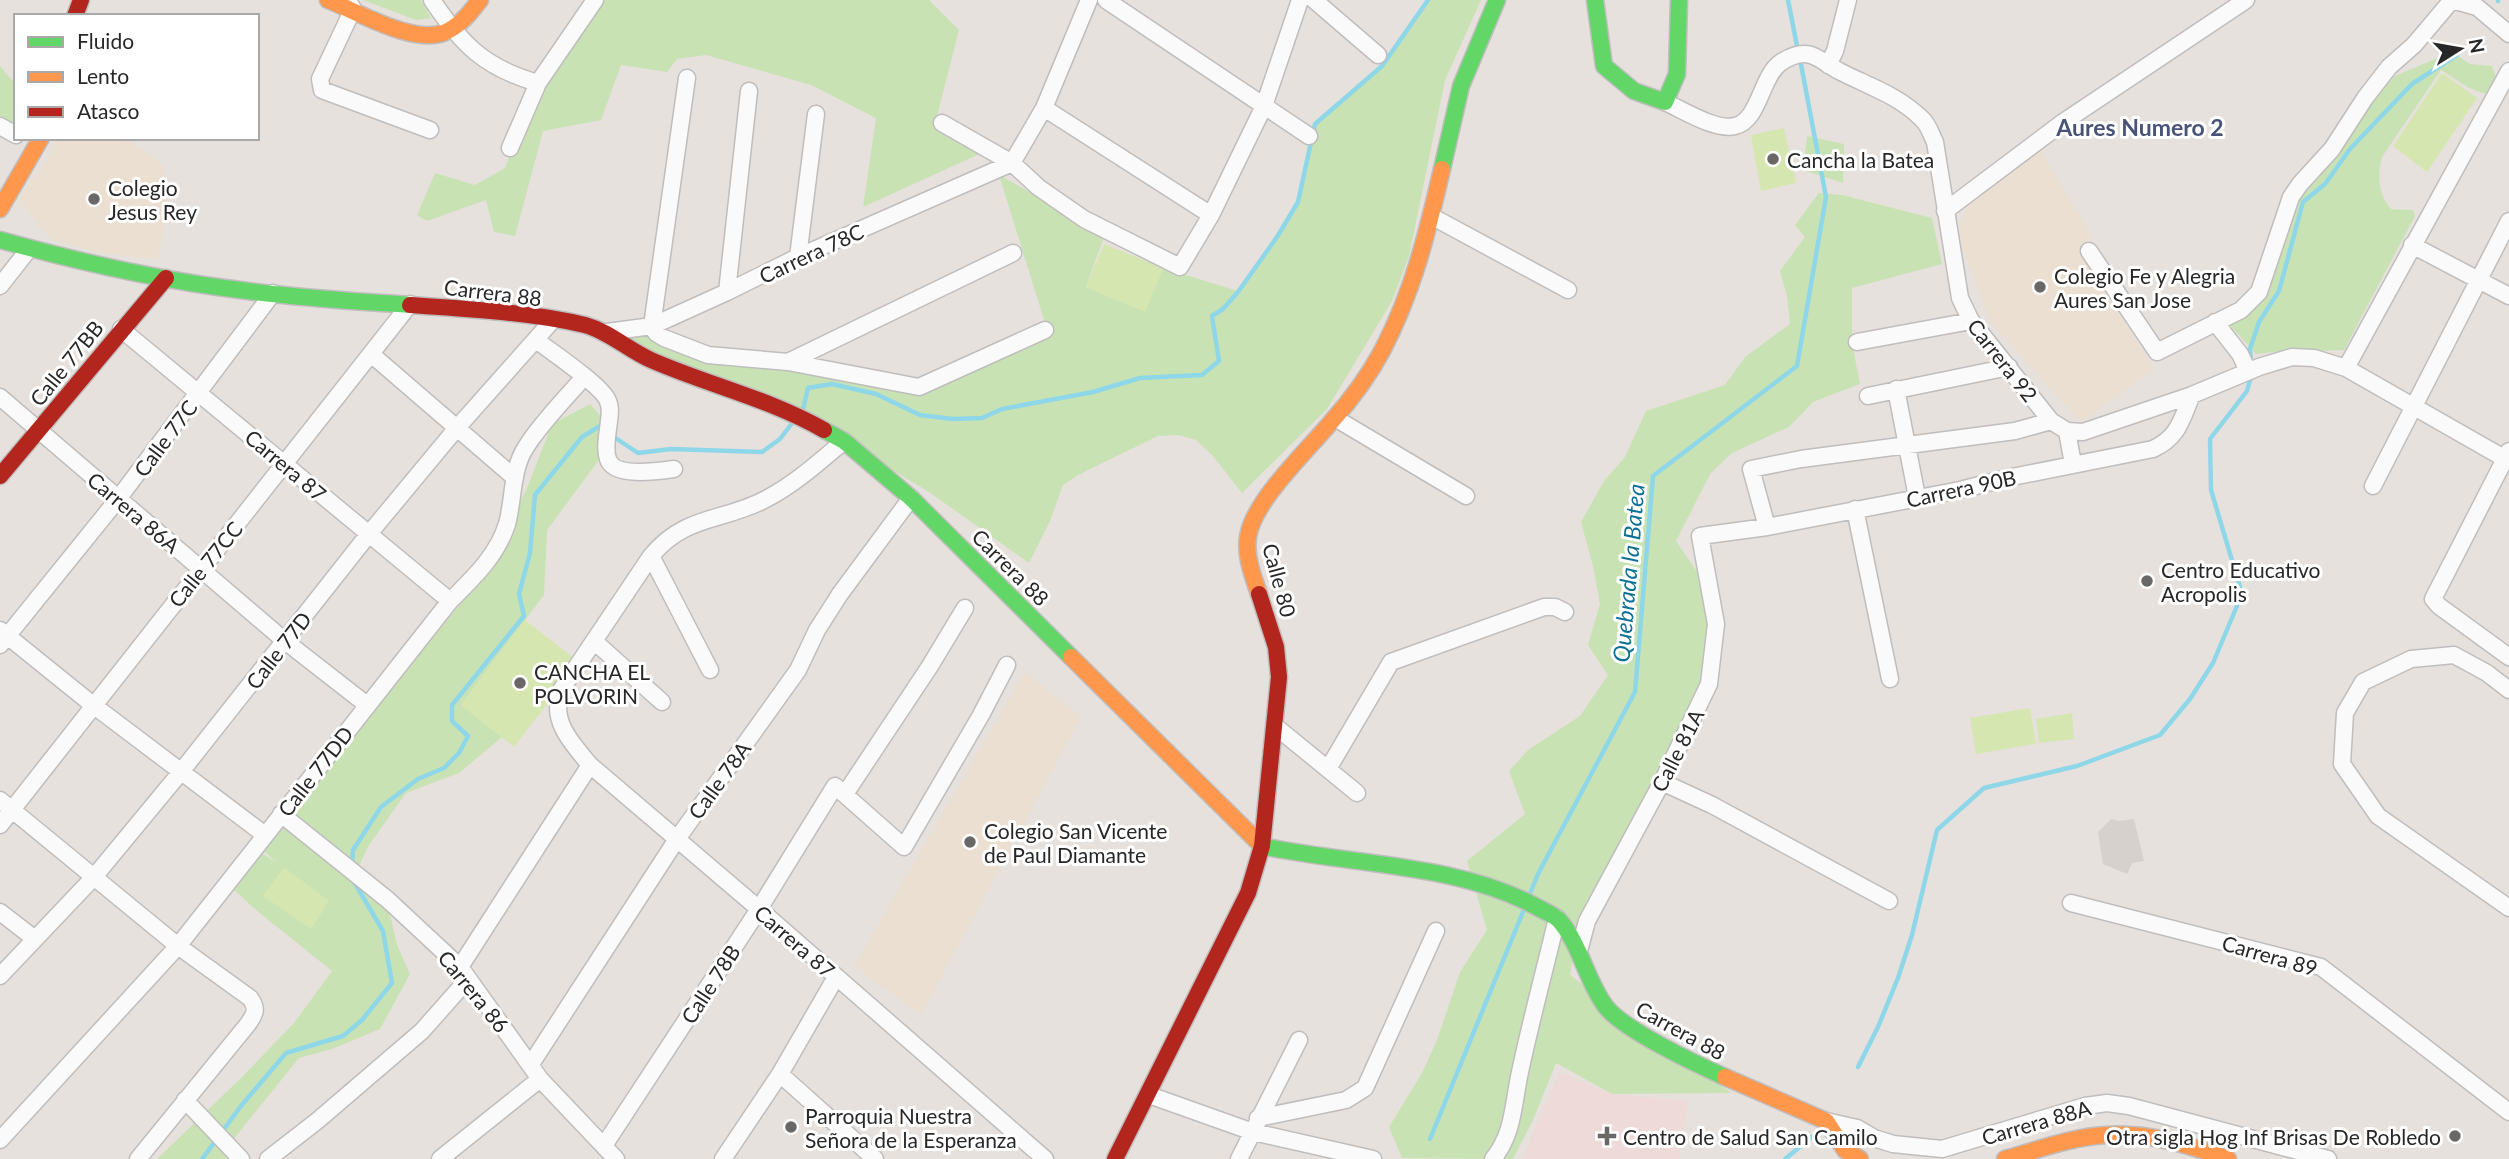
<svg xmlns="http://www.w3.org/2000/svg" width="2509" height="1159" font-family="Lato,sans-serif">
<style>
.education{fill:#eadfd0}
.medical{fill:#eddad9}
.green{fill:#c9e2b4}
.pitch{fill:#d6e6b1}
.plaza{fill:#d6d1cc}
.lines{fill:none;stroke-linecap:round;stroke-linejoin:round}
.stream{stroke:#8ed7e9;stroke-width:4.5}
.street-casing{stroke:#bfbdbe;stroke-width:19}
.fast-casing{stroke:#bfbdbe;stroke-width:19}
.slow-casing{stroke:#bfbdbe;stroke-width:19}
.jam-casing{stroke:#bfbdbe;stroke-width:19}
.street{stroke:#fbfafa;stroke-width:16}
.fast{stroke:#63d668;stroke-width:16}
.slow{stroke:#ff974d;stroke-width:16}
.jam{stroke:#b3261e;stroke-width:16}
.poi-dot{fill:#6a6866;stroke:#fff;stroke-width:2.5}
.labels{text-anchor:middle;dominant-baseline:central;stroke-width:6;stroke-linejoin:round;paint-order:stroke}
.poi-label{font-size:21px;fill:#272727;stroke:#fff;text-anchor:start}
.street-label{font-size:21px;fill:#272727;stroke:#fff}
.neighbourhood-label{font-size:23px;font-weight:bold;fill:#485377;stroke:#fff}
.water-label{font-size:23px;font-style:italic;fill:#0c6f96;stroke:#fff}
</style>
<rect width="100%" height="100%" fill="#e6e1dc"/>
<path class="education" d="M57,138H125L162,164L169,198L158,259L105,254L52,240L18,199L50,156Z
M2040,150L2091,235L2080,251L2154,369L2081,422L1991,323L1957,234L1972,190L2011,164Z
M1025,672L1081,717L921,1015L854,966Z"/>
<path class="medical" d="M1559,1072L1612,1094L1688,1101L1679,1159H1522Z"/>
<path class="green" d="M363,0H421L431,18L416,20Z
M602,0H929L959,30L935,124L986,151L863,207L876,118L811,85L706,55L677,59L667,72L621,65L601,120L543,131L515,236L494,232L486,200L427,221L417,215L435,173L475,185L505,168L525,117Z
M1427,0H1481L1445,80L1409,256L1392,301L1327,409L1242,493L1212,455L1196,440L1178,435L1158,436L1078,475L1063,485L1050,521L1029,563L929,492L844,441L619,339L652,326L679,345L920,386L1045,323L999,175L1105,234L1086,287L1145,311L1163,268L1238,291L1277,237L1298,202L1315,124L1382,66Z
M2452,52L2470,64L2492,66L2496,78L2485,94L2469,88L2441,70L2382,157C2377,176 2378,193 2391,209L2413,210L2415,216L2344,350L2273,352L2256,354L2229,324L2248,314L2296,198L2369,102L2395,76Z
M0,66L16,85V118L9,128L0,122Z
M1807,136L1844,144L1843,183L1803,170Z
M1819,193L1842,195L1932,218L1942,264L1852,288V343L1860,384L1813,402L1789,427L1732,453L1710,474L1676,541L1704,582L1708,617L1700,683L1654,781L1580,918L1570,975L1731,1093L1612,1094L1556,1063L1533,1120L1513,1159L1402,1158L1389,1127L1422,1073L1437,1040L1460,972L1487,930L1467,861L1525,814L1509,771L1528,750L1580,716L1608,675L1588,645L1600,604L1593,566L1581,522L1604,481L1625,457L1646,411L1725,385L1745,357L1790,324L1787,296L1780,271L1805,237L1795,225Z
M590,404L605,421L604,453L547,530L544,595L461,705L502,737L459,773L406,793L369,845L354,876L387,901L397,945L410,974L380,1029L332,1049L299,1058L232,1141L247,1159H157L243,1076L294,1023L332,971L256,910L233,889L260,852L277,863L264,851L377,705L484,576L527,488L552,424Z"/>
<path class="pitch" d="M2442,73L2477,98L2427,172L2393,146Z
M1784,128L1796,183L1761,191L1751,135Z
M1104,244L1163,268L1145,312L1086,287Z
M525,620L579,662L514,747L461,705Z
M2030,708L2036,744L1976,754L1970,718Z
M2072,713L2074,739L2039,743L2036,719Z
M284,867L329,901L311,929L263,896Z"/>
<path class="plaza" d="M2111,819L2119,821L2134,819L2144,861L2132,863L2127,874L2103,864L2098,832Z"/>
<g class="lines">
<path class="stream" d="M1788,0L1798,51
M2498,1V0
M2251,364L2250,349L2259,322L2279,291L2303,202L2325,184L2350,149L2412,84L2457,55
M803,409L808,388L832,384L876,394L920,415L953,419L982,418L1002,409L1093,392L1140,378L1202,375L1219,361L1212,316L1223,309L1238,292L1277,237L1298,202L1315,124L1382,66L1428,0
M611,435L638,453L671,449L762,452L780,439L793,422
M352,864L353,850L381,807L418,779L444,768L459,753L468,736L452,721V705L524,616L519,594L530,553L535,495L582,437L600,426L604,429
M1529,896L1538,874L1635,692L1653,476L1797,366L1826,197L1800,59
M1858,1067L1878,1027L1898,978L1912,935L1937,830L1984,788L2077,766L2160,735L2190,699L2213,663L2242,594L2211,490L2210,439L2247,391L2252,373
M1430,1139L1525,907
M202,1159L241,1106L286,1053L343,1036L362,1020L392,983L383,931L353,880
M1785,1159L1817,1133"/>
<defs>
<path id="street" d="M432,0C462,45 485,68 538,83
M1106,0L1309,136
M1314,0L1378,55
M2452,0L2477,7L2509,34
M349,2L353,9L320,79L322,90L430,130
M1828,65L1835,51L1848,0
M687,78L652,326L656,333L664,338L708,355L788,362L919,387L1045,330
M1665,102C1683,110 1716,131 1735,126C1759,121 1761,77 1780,63C1789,57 1800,52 1811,55C1820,58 1830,66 1839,71C1868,86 1898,95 1922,119C1928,124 1931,134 1935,142L1960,298L1971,321L2051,421L2067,431L2083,432L2192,395L2259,367L2292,357L2314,358L2346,368L2509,461
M1044,108L1211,215
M942,123L1012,163L1038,187L1084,219L1180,267L1211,215L1264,106L1300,0
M0,126L16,135
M510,148L538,83L595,0
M1945,211L2062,123L2246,0
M1431,216L1568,290
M2412,245L2509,296
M2089,251L2157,352L2241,310L2259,292L2291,197L2300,184L2332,149L2365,98L2389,67L2414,45L2452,0
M798,257L816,114
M0,286L29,249
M727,292L749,91
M2215,322L2240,354L2248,371
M121,329L450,601
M607,332L652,326L727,292L798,257L1012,163L1044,108L1089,0
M536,340C553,353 598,383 607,399C611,406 610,414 609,421C608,432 604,448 608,459C614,478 659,471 674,469
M1857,342L1971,321
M371,354L515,478
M788,362L1013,253
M2346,368L2509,71
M1896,389L1917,497
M1868,396L2009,367
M0,397L285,641L367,705
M1335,418L1466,496
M2067,431L2073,464
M844,441C819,462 795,484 766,499C723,522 686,514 651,556L561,690C550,721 571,742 590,765L759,909L1045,1159
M2509,451L2433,599L2439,606L2509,657
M2373,486L2509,221
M1855,509L1890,679
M1767,527L1751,469L1801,459L2015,431L2051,421
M651,556L710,670
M0,630L93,705L265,835
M594,641L662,702
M0,645L118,499L273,293
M2509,690L2487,673L2454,655L2411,659L2363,682L2345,713L2342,764L2378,816L2509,908
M1275,726L1357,793
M1328,769L1391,662L1544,607H1555L1565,612
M1662,782L1712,805L1889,901
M845,794L930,666L965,608
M0,800L178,946L250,998C258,1009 255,1014 248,1024L138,1159
M281,814L388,900L460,967L540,1079L616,1159
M0,825L410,304
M2071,903L2321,967L2509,1112
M0,912L35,939
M1579,951L1587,921L1662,782L1709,684L1716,624L1700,536L1767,527L1960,490L2007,478L2153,449C2179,437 2181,420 2192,395
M460,967L590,765
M0,976L94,877L180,773L368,535L456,429L552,321
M531,1064L677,839L798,670L817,630L840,594L911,498
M780,1074L875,1159
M1149,1095L1253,1132L1373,1159
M185,1100L241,1159
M1258,1118L1346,1100L1365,1088L1436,931
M1826,1121L1857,1128L1874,1138L1893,1144L1942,1149L2085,1106L2107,1103L2129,1106L2328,1159
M0,1140L178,946L450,601C473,578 497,556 507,524C514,499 511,470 526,447C541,423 565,399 584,377
M605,1144L759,909L835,786L904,847L981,715L1007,665
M268,1159L317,1121L422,1031L468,979
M440,1159L540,1079
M723,1159L780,1074L836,977
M1239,1159L1299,1040
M1493,1159C1514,1133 1513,1104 1520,1072C1531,1020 1545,969 1557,918"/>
<path id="fast" d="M1595,0L1604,66L1634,91L1665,102L1677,74L1679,0
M1442,169L1461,86L1497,0
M0,240C79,262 158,280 240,290C296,298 353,301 410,305
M824,430L844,441L911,498L1071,657
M1262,846C1350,865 1454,863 1535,906C1542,910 1552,914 1558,919C1581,944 1586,981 1606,1007C1624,1030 1696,1064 1725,1077"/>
<path id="slow" d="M328,0C358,12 412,44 443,33C459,27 470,13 480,0
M0,209L41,138
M1259,594C1253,576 1245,557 1248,537C1253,501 1308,450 1332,421C1350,401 1369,375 1382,351C1413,292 1427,234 1442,169
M1071,657L1262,846
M1725,1077L1826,1121L1845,1150L1860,1159
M2005,1159C2038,1150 2071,1137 2106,1135C2148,1132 2189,1145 2228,1159"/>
<path id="jam" d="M75,16L81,0
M410,305C464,309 532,312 585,325C610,332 628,350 651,360C708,385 770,399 824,430
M0,476L166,278
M1115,1159L1248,893L1262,846L1279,677L1276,647L1259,594"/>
</defs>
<use href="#street" class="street-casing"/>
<use href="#fast" class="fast-casing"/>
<use href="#slow" class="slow-casing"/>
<use href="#jam" class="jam-casing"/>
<use href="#street" class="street"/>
<use href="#fast" class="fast"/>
<use href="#slow" class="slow"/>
<use href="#jam" class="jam"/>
</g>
<g class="poi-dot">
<circle cx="1773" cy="159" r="7"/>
<circle cx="94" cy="199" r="7"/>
<circle cx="2040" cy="287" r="7"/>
<circle cx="2147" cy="581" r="7"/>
<circle cx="520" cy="683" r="7"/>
<circle cx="970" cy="842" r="7"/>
<circle cx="791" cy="1127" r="7"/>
<path d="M1603.5 1125.5h7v7h7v7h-7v7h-7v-7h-7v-7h7z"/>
<circle cx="2455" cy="1136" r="7"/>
</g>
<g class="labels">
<g class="poi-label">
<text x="1787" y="159">Cancha la Batea</text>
<text x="108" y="187">Colegio<tspan x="108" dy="24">Jesus Rey</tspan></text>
<text x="2054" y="275">Colegio Fe y Alegria<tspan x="2054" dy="24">Aures San Jose</tspan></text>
<text x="2161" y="569">Centro Educativo<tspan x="2161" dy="24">Acropolis</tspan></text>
<text x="534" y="671">CANCHA EL<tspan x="534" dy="24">POLVORIN</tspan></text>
<text x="984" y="830">Colegio San Vicente<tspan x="984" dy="24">de Paul Diamante</tspan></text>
<text x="805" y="1115">Parroquia Nuestra<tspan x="805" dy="24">Señora de la Esperanza</tspan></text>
<text x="1623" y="1136">Centro de Salud San Camilo</text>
<text x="2441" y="1136" text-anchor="end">Otra sigla Hog Inf Brisas De Robledo</text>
</g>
<g class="street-label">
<text transform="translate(811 253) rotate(-25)">Carrera 78C</text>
<text transform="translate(493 292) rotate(7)">Carrera 88</text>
<text transform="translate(2003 360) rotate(52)">Carrera 92</text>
<text transform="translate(66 363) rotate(-51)">Calle 77BB</text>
<text transform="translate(165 438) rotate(-53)">Calle 77C</text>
<text transform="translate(286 465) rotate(40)">Carrera 87</text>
<text transform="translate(1961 488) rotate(-12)">Carrera 90B</text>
<text transform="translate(134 512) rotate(40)">Carrera 86A</text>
<text transform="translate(205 564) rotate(-51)">Calle 77CC</text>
<text transform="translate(1011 567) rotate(45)">Carrera 88</text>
<text transform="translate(1280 580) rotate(75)">Calle 80</text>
<text transform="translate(278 650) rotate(-52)">Calle 77D</text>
<text transform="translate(1677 750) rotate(-63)">Calle 81A</text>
<text transform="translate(315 771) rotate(-52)">Calle 77DD</text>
<text transform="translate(719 780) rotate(-54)">Calle 78A</text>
<text transform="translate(795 941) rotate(41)">Carrera 87</text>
<text transform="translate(2270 955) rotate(16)">Carrera 89</text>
<text transform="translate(710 984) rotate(-57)">Calle 78B</text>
<text transform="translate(474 991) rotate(51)">Carrera 86</text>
<text transform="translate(1681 1030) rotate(29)">Carrera 88</text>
<text transform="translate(2036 1122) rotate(-16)">Carrera 88A</text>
</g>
<g class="neighbourhood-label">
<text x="2140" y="127">Aures Numero 2</text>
</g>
<g class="water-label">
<text transform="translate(1628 573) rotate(-85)">Quebrada la Batea</text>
</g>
</g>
<rect x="14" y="14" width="245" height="126" fill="#ffffff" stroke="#a9a9a9" stroke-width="2"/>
<rect x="28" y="37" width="35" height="10" fill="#63d668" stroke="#a9a9a9" stroke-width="2"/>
<text x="77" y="49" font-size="21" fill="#272727">Fluido</text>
<rect x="28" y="72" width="35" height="10" fill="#ff974d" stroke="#a9a9a9" stroke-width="2"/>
<text x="77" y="84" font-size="21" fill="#272727">Lento</text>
<rect x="28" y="107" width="35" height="10" fill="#b3261e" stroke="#a9a9a9" stroke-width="2"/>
<text x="77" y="119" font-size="21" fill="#272727">Atasco</text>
<g transform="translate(2460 49) rotate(79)" stroke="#ffffff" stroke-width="5" paint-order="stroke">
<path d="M0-5L12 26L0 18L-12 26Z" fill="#272727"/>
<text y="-10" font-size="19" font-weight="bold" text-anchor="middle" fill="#272727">N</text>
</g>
</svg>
